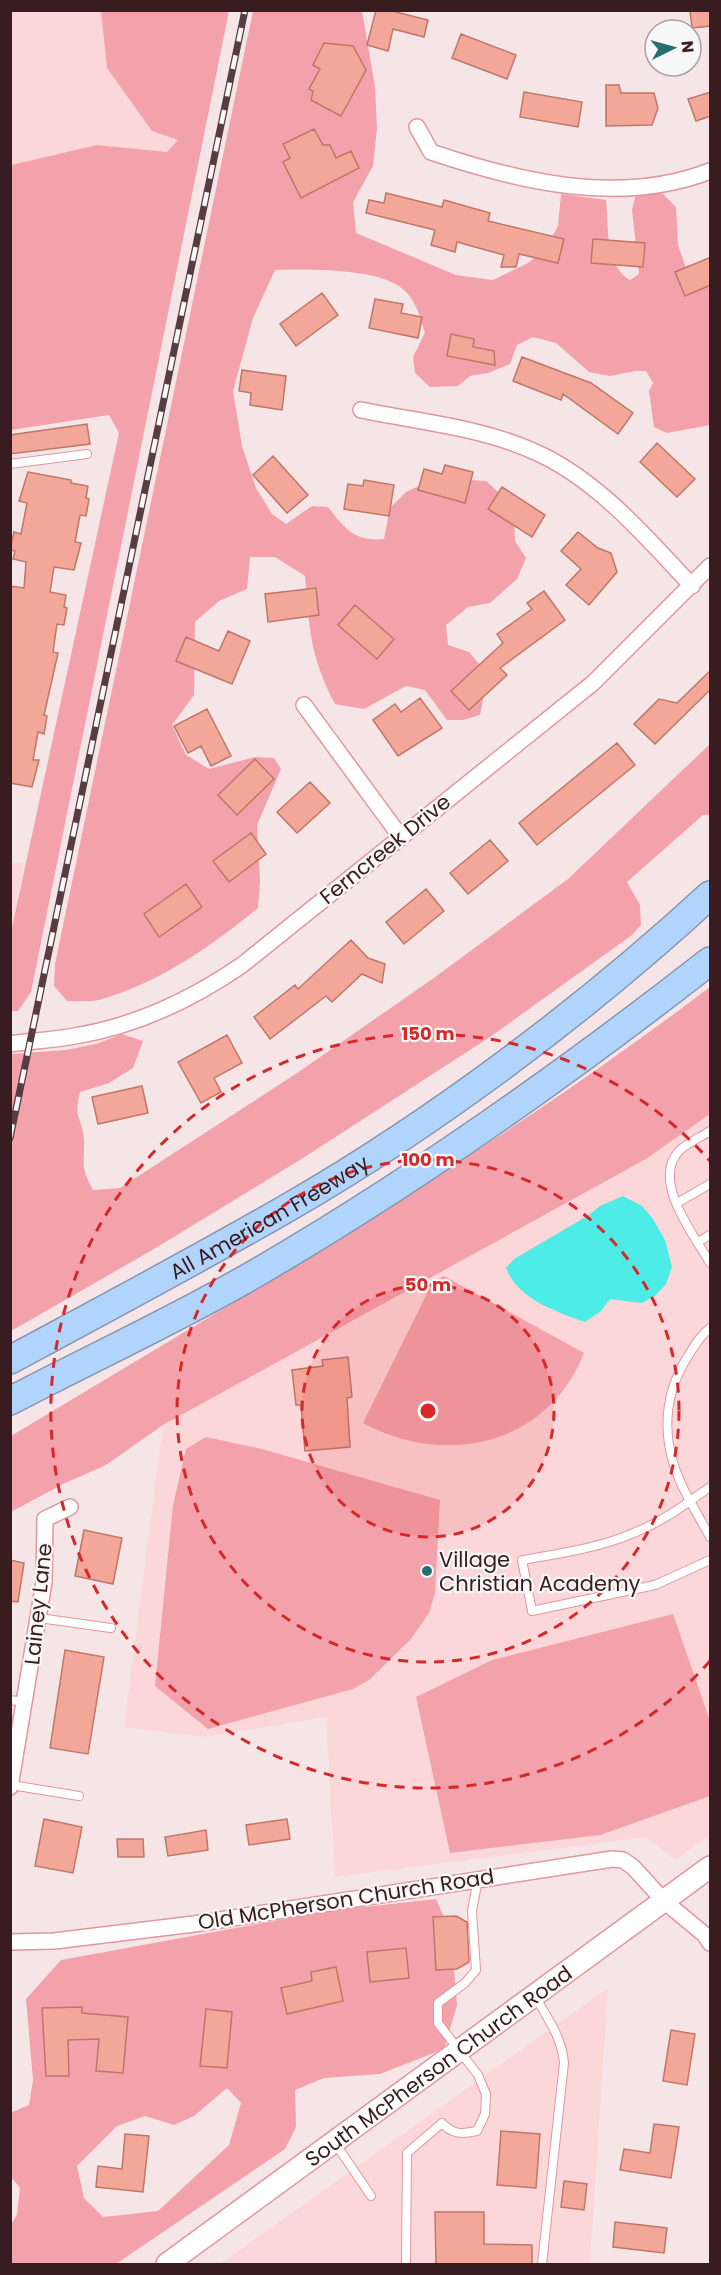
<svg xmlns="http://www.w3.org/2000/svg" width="721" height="2275" font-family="Poppins,sans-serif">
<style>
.built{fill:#fcd7da}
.green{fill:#f3a2ab;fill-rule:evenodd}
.water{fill:#4dece7}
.building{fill:#f3a798;stroke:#be7769;stroke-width:1.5}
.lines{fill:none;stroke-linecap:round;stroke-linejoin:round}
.lane-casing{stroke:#e2969f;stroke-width:10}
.street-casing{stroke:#e2969f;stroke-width:18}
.secondary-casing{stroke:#e2969f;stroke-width:24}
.highway-casing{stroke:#8794af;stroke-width:30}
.lane{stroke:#fff;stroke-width:8}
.street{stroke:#fff;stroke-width:15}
.secondary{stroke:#fff;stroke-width:21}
.highway{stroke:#b1d4fc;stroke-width:27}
.rail-casing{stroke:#573c40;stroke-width:7}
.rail{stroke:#f7f7f7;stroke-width:4.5;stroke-dasharray:14;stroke-linecap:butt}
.ring{fill:none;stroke:#d62828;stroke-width:3;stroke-dasharray:10 8}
.poi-dot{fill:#25706d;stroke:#f7f7f7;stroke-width:2}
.labels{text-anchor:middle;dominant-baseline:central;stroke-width:4.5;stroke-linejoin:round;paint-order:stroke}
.street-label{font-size:21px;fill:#391c20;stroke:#f7f7f7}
.poi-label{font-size:21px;fill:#391c20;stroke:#f7f7f7;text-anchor:start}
.centre{fill:#d62828;stroke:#f7f7f7;stroke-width:3}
.ring-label{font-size:18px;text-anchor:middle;font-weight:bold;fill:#d62828;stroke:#f7f7f7;stroke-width:4.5;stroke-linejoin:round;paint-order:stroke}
</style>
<rect width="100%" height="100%" fill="#f6e5e6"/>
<path class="built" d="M10,11H101L107,68L178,140L167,152L97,145L11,165Z
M24,862L11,932V864Z
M710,1114V1835L675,1860L646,1837L335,1877L326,1717L205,1737L124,1727L163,1425L646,1159Z
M608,1988L590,2264H220Z"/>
<path class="green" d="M101,11H229L31,992L18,1011H11V932L119,433L109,415L11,430V165L97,145L167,152L178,140L152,131L107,68Z
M253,11H362L375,87L377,128L373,166L353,202L356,233L456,275L493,280L528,263L546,248L558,226L561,194L606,200C609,227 604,265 630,280L639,274L632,210L636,194L662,193L676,207L678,245L687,271L710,265V425L667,433L654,427L649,391L653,383L646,371H635L610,376L589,372L556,343L533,337L517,345L510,364L488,373L470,376L458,386L430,387L415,373L413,357L425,333C420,317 417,303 405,291C383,268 306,269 275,270L253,318L233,391L242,446L256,488L272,514L286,524L312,506L328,507C345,529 355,542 384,539L390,508L406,492L429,481L451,479L486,481L505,498L514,514L515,541L526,558L517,579L490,603L468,607L446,625L448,645L469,652L488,674L480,715L463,720H447L425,690L406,686L364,709L335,704C310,657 309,627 305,576L275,557H250L247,589L219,601L195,622L194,695L172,725L186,755L209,769L255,757L274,758L281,769L257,825L260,882L258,908C210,947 160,983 99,1000C89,1002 77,1001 67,1001L54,986L55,964Z
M710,744V815H703L627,882L640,905L641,925L632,935L490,1037L300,1160L154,1249L11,1331V1054L66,1050L96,1044L122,1034L143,1041L133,1068L109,1083L80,1092C73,1120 82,1116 84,1139C85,1165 79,1164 93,1190L120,1188L297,1073L431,980L568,879Z
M710,987V1114L646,1159L163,1425L106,1465L63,1484L11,1512V1436C249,1293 489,1155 710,987Z
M444,1276L584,1353C548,1445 446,1468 363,1423L433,1281Z
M206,1437L262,1449L440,1500L435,1593L429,1613L411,1639L369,1680L353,1689L208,1729L155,1686L173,1505L186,1449Z
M673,1614L710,1721V1796L600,1835L450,1853L416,1697L492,1660Z
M436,1899L451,1933L457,2005L444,2049L380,2074L324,2078L295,2090L296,2127L285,2149L116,2264H11V2225L17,2214L20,2188L11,2177L10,2113L29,2105L33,2080L26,1999L61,1960L329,1911ZM227,2088L241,2103L229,2145L158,2211L103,2217L84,2198L77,2166L117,2126L145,2116L174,2125L194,2116Z"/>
<path class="water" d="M623,1196L642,1206L653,1219L665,1240L672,1267L666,1284L655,1296L642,1303L610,1299L601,1311L585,1322C556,1312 517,1298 506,1268L514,1259L589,1215L600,1206Z"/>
<path class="building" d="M376,10H388L428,20L424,37L393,29L388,51L367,45Z
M690,10H711V26L692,28Z
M461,34L516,55L507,79L452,58Z
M324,43L353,46L366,70L341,116L311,100L313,91L309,89L320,69L313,65Z
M606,85H619L621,93H654L658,108L652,125L606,126Z
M524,92L582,102L578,127L520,117Z
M711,92V116L696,121L688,99Z
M314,129L323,145H330L336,158L351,151L359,168L301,198L283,162L290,158L283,144Z
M386,193L442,207L444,200L490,213L488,221L564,239L558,263L519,254L516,267H501L504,255L457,242L455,252L431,245L435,230L366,213L369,200L384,203Z
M593,239L645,243L643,267L591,263Z
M711,257V285L685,296L675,272Z
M322,293L338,315L296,346L280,324Z
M375,299L403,304L401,313L422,317L418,338L369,328Z
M451,334L474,339L473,347L494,351L495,365L447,356Z
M522,357L591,383L633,413L618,434L563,394L561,400L513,381Z
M242,370L286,376L282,410L250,405L251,393L239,391Z
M87,424L90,444L10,454V435Z
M657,443L695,479L677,497L640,462Z
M273,456L308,495L287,513L253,475Z
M445,465L473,472L465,503L418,490L424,469L442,474Z
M28,472L71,480V483L88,486L86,498L89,499L86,516L80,515L75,542L81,543L74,570L54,567L50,592L66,595L64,607L67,608L64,625L57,624L53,652L58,653L44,715L47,716L44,734L38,732L33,760H39L32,787L10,783V586L24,588L26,562L13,559L15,551L10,550L14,532L21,534L27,503L19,501Z
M364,480L394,485L389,516L344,509L348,484L363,486Z
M502,487L545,515L532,537L488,509Z
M578,532L598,548L611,553L617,572L589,605L566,585L581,569L561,551Z
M316,588L319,615L268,622L265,594Z
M544,591L565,620L500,668L507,675L469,710L451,691L503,643L497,634L532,609L527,603Z
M355,605L394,639L377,659L338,625Z
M228,631L250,641L232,684L176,661L186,637L219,651Z
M711,670V689L655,744L634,724L659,699L677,703Z
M420,698L442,728L398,756L373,720L395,704L401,712Z
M207,709L231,756L211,766L201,746L188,753L174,726Z
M617,743L635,765L537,845L519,823Z
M255,759L274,779L237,815L218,795Z
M310,782L330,803L297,833L277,812Z
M251,833L266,854L229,882L213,861Z
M490,840L508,861L468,894L450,873Z
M186,884L202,907L159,937L144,914Z
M426,889L444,911L404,944L386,922Z
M351,940L368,958L385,964L382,983L362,974L332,1002L326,996L270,1039L254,1017L295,985L298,989Z
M227,1035L242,1063L214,1078L221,1092L201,1103L178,1062Z
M142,1086L148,1113L98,1124L92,1097Z
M348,1357L352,1397L347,1398L350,1447L305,1451L301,1405H296L292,1370L323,1366L322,1360Z
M84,1530L122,1538L113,1584L75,1576Z
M10,1560L24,1563L18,1602L10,1601Z
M65,1650L104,1657L88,1754L50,1748Z
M44,1819L82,1827L73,1873L35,1866Z
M287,1819L290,1839L249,1845L246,1825Z
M206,1830L208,1850L168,1856L165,1837Z
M117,1839H143L144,1857H118Z
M456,1916L467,1922L469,1962L457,1969L436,1970L433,1917Z
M406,1948L409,1978L370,1982L367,1952Z
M336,1967L343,2001L287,2014L281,1988L312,1981L311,1972Z
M82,2007V2013L128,2017L123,2073L96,2071L99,2039L68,2040L69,2076H46L42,2008Z
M206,2009L232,2012L227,2068L200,2066Z
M671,2030L695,2034L687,2085L663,2081Z
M654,2124L679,2127L671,2178L620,2170L624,2149L650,2153Z
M501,2131L540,2134L536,2188L497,2185Z
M125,2134L149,2136L143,2192L96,2187L98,2166L122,2169Z
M564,2181L587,2184L584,2210L561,2207Z
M435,2212H484V2244L532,2245V2265H436Z
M615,2222L667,2228L664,2253L613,2247Z"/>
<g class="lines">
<defs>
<path id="lane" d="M10,464L87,454
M710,1131C701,1137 687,1143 679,1151C651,1181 694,1235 710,1263
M677,1203L710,1184
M698,1242L710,1235
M710,1328C701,1335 696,1343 690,1353C658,1401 662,1452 690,1501C634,1542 588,1549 522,1560L532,1611L655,1585L710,1560
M710,1487L690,1501L710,1537
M39,1618L111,1628
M10,1700L26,1702
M11,1785L79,1796
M536,1998C548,2019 562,2038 564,2063L542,2264
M335,2143L371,2196
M406,2264L407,2153L442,2123C453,2135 462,2134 477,2131L485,2114L486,2094L478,2075L438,2023V2003L465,1983L476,1970L472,1911L478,1879"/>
<path id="street" d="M417,127L431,152C520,182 620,206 710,171
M361,410C419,422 479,427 533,451C596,478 646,537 692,586
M304,705L400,836
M10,1044C32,1041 53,1040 75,1036C137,1026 191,1000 242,965L593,683L710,566
M10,1787L44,1582L45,1519L70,1507
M10,1942L54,1941L194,1924L612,1859L623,1860L633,1867L664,1901L705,1935L710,1943"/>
<g id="secondary">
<path id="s1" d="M167,2264L710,1867"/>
</g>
<g id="highway">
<path id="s2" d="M10,1360C103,1310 197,1260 289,1207C436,1122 585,1010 710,895"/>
<path d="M10,1401C90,1359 173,1321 251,1276C412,1183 564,1075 710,961"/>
</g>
</defs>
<use href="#lane" class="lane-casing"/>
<use href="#street" class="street-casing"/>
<use href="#secondary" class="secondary-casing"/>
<use href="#highway" class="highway-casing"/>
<use href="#lane" class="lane"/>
<use href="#street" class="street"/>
<use href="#secondary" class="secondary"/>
<use href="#highway" class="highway"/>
<defs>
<path id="rail" d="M10,1138L245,10"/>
</defs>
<use href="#rail" class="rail-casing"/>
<use href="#rail" class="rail"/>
</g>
<circle cx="428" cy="1411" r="126" fill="#d62828" fill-opacity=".12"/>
<g class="ring">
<circle cx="428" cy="1411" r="126"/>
<circle cx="428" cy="1411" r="251"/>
<path d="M710 1661A377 377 0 1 1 710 1161"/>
</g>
<circle class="poi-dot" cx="427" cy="1571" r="6"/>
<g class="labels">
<g class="street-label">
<text transform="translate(385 849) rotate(-39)">Ferncreek Drive</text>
<text stroke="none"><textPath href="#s2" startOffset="296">All American Freeway</textPath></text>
<text transform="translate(38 1604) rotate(-84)">Lainey Lane</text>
<text transform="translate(346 1899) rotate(-9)">Old McPherson Church Road</text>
<text stroke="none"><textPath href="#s1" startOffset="336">South McPherson Church Road</textPath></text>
</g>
<g class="poi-label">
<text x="439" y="1559">Village<tspan x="439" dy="24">Christian Academy</tspan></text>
</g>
</g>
<circle cx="428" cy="1411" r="9" class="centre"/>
<g class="ring-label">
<text x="428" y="1040">150 m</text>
<text x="428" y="1166">100 m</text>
<text x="428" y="1291">50 m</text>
</g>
<rect width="721" height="2275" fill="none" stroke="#391c20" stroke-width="24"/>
<g transform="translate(673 48) rotate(85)"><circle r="28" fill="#f7f7f7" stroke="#ab9fa1" stroke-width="1.5"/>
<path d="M0-4.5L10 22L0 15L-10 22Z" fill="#25706d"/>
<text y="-9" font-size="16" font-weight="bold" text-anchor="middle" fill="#391c20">N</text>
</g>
</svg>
